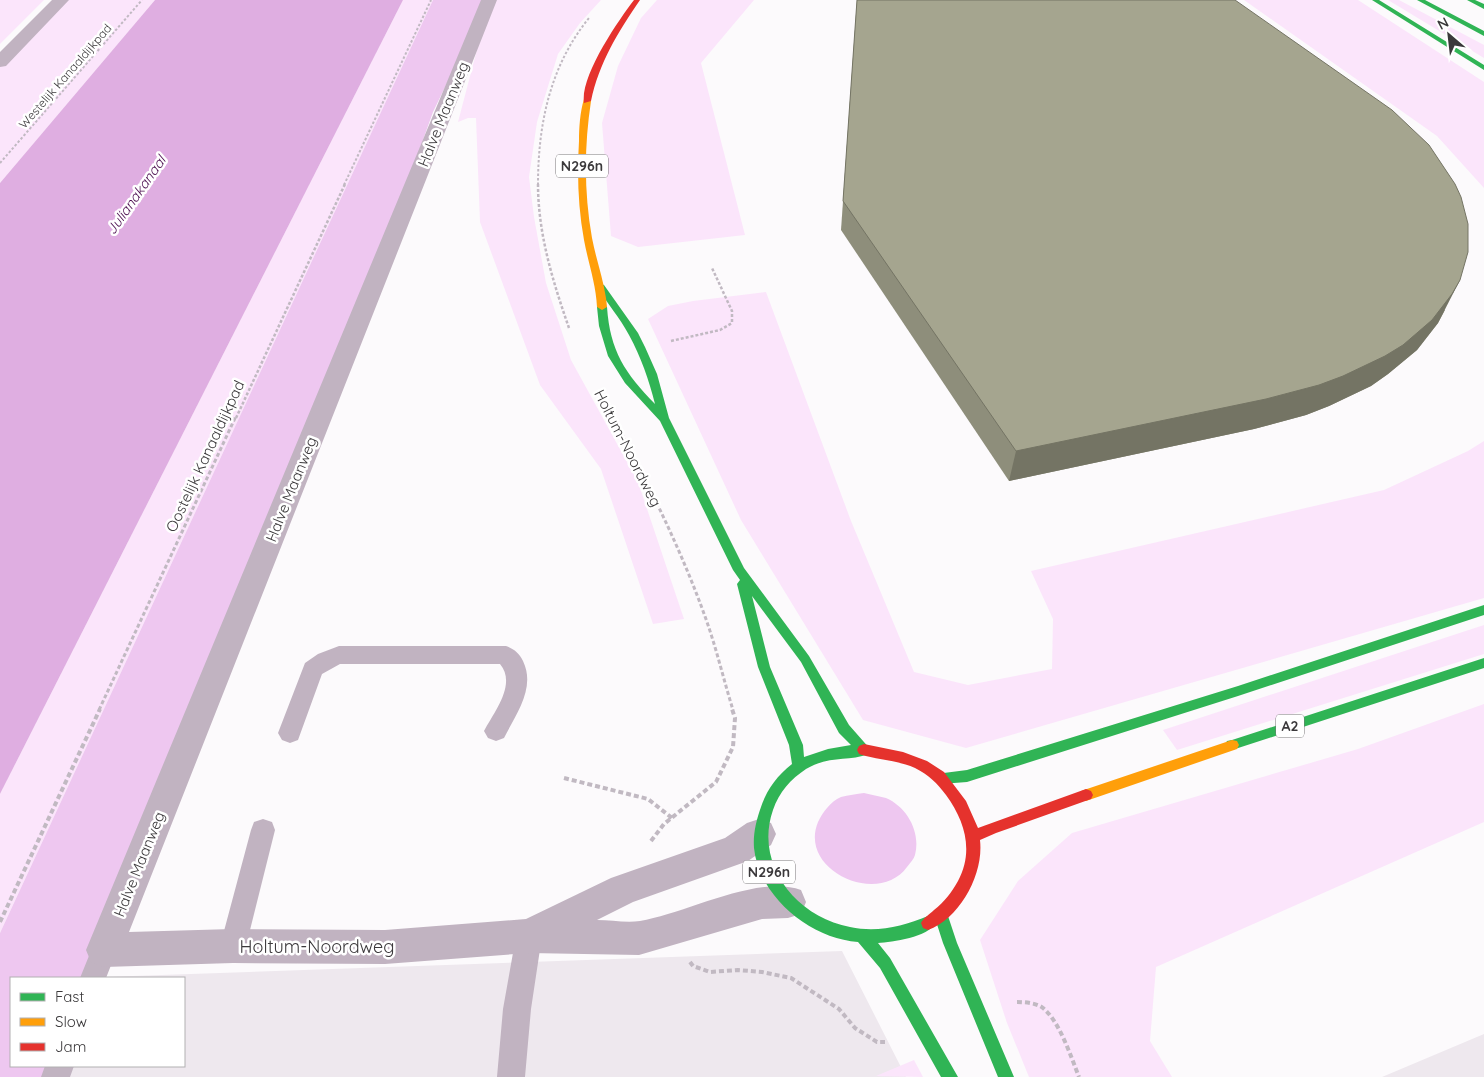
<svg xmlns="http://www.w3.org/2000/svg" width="1484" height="1077" font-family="Quicksand,sans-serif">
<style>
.built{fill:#eee8ee}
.green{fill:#fbe5fb}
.forest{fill:#eec7f0}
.water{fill:#dfaee1}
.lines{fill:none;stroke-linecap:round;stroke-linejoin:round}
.path-far3{stroke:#c1b9c2;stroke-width:2;stroke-dasharray:2.5 2;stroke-linecap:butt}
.path-far2{stroke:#c1b9c2;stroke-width:2.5;stroke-dasharray:3 2;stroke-linecap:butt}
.path-far1{stroke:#c1b9c2;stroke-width:3;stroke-dasharray:4 2.5;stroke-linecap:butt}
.path{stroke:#c1b9c2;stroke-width:4;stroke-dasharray:5 3;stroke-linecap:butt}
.lane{fill:#c1b3c1;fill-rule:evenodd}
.street{fill:#c1b3c1;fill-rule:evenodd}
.fast{fill:#30b455;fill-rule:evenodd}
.slow{fill:#ff9f0a;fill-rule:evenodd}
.jam{fill:#e5322d;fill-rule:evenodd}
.wall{fill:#8e8e7b}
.shaded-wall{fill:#747464}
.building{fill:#a5a58f;stroke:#747464}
.labels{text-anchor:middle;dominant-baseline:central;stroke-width:5;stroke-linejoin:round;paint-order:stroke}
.far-street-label{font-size:12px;fill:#3b393b;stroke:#fff}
.shield{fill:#fff;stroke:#767476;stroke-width:1}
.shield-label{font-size:14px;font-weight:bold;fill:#3b393b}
.far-water-label{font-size:14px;font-style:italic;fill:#490a4d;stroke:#fff}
.street-label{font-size:15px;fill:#3b393b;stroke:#fff}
.near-street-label{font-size:18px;fill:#3b393b;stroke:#fff}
</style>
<rect width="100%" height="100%" fill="#fcfafc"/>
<path class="built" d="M842,951L906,1077H21L26,1066H184V978H75Z
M1484,1034V1077H1382Z"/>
<path class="green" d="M0,0H44L0,44Z
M64,0H155L0,183V64Z
M403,0H433L0,933V794Z
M490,0H601L580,23L558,54L537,122L529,177L534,217L546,283L571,360L638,482L684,619L653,624L601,469L540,385L480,222L476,118H468L458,122Z
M657,0H754L701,63L745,235L638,247L611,236L602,123L618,66L641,18Z
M1244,0H1358L1484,82V188L1437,136Z
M1388,0H1399L1484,45V58Z
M766,292L851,521L914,672L968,685L1052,669L1053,619L1031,571L1384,490L1468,451L1484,441V598L966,748L863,720L741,520L648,319L668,306L693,301Z
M1484,625V654L1177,750L1163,730Z
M1484,704V822L1156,967L1150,1041L1172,1077H1029L1007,1023L980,940L1018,881L1072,833L1358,749Z
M914,1060L923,1077L876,1076Z"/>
<path class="forest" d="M433,0H487L433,112L405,190L86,978H11V1066H51L46,1077H0V933Z
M864,793C871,795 879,796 886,798C907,807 921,832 915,855C914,859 910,863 907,867C878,907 798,870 818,822C823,812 830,802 841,797C848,795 857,794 864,793Z"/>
<path class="water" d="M155,0H403L0,794V183Z"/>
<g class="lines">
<path class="path-far3" d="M0,163L142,0
M344,185L431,0
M538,185C538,124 550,66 589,18"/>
<path class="path-far2" d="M538,184C538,234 553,282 569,328
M671,341L720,330L732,323V311L712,268
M604,401L613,418
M236,418L345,184"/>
<path class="path-far1" d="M612,416C648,483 682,551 707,622C717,651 724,681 733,710
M99,710L236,416"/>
<path class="path" d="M564,778L648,799L672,818
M651,841L664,824L716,782L733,747L735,718L732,709
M0,922L100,709
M690,962L693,966L710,972L738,970L762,972L791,978L839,1009L855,1028L877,1042H885
M1017,1002C1025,1002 1037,1003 1043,1008C1060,1022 1071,1057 1079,1077"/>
<path class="lane" d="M339,646H506C514,649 519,653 523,661C536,688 516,714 504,738L496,741L488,738L484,731C494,712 517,684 500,664H340L322,674L298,740L290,743L282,740L278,733L305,663L318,654Z
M263,819L272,822L275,830L246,946L242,955L233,959L224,955L220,946L251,830L254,822Z
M529,924L538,927L542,936L531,1009L525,1077H497L503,1009L516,936L520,927Z
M104,937L113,941L117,950L106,978H80L95,941Z
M45,1066H74L70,1077H41Z"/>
<path class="street" d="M52,0H69L6,66L0,67V52Z
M481,0H497L129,932L233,929L385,930L526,919L611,878L725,838L747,823L759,819L771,823L776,834L771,845L748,861L633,902L597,920C611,920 626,923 640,921C685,914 758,874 801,890L806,902L801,914L788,918L762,919L639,955L529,953L385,964L233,963L104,967L91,962L86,950Z"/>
<path class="fast" d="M1372,0H1379L1484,65V70Z
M1417,0H1425L1484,31V36Z
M1467,0H1475L1484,4V9Z
M601,284L604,285L638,333L645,347L657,374L669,418L744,568L809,656L849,725L871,750L869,754C847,762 830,755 806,769C791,779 779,792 773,810C754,864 796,917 850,927C878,933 903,926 928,916L933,918L935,923C929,937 892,942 878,943L890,958L958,1077H941L880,968L858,942C811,939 759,897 754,848C753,834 756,821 761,807C767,789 777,776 792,764L789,745L758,667L737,584L740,580L733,570L660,421L625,383L608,356L599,326L597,307L602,304L607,307C610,351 625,373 655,404C649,380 641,357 629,335C620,318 607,303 597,287ZM752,596L801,662L839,733L851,745L828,749L804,757L803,745L770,667Z
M1484,605V615L1238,696L967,782L941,784L936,782L934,778L936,774L967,770L1238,686Z
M1484,658V668L1232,750L1227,749L1225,745L1227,741L1232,740Z
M941,908L946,910L957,943L1014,1077H998L943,943L934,915L936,910Z"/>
<path class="slow" d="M584,99L591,101C584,147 584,193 592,238C596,259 603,278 606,298L607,307L602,310L597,307C596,284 588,262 584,240C578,207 577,174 579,141C579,128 580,112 584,99Z
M1232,740L1237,741L1239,745L1237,749L1086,801L1081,799L1079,795L1081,791Z"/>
<path class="jam" d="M634,0H640C618,32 599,63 591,101L584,103C580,76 618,21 634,0Z
M864,744L903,752L927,761L944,772L966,801L978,828L1086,789L1091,791L1093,795L1091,799L996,833L980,840C984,874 960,918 928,930L923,928L921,923C924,917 929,915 934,910C944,902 952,892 958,881C974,851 965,821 946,795C937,783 929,775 915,768C897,760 878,760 859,754L857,750L859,746Z"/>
</g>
<path class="wall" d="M857,0L1445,310L1438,323L1417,350L1388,374L1371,386L1329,406L1306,415L1254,429L1009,481L841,230Z"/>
<path class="shaded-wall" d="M1460,280L1438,323L1417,350L1388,374L1371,386L1329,406L1306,415L1254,429L1009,481L1016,451Z"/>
<path class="building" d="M857,0H1235L1392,110L1429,145L1455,184L1461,197L1468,224V252L1460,280L1452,294L1432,320L1403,345L1385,356L1343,376L1319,385L1266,399L1016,451L843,201Z"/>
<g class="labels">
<g class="far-street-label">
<text transform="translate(65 76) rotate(-49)">Westelijk Kanaaldijkpad</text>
</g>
<g class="shield">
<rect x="556" y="154.5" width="52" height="23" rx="4"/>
<rect x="1276" y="714.5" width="28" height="23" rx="4"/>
<rect x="743" y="860.5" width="52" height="23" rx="4"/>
</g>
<g class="shield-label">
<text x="582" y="166">N296n</text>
<text x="1290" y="726">A2</text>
<text x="769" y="872">N296n</text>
</g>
<g class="far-water-label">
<text transform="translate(136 195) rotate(-55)">Julianakanaal</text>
</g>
<g class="street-label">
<text transform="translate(443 114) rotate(-68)">Halve Maanweg</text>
<text transform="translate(628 448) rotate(63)">Holtum-Noordweg</text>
<text transform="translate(205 456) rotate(-65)">Oostelijk Kanaaldijkpad</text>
<text transform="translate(291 489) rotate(-68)">Halve Maanweg</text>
<text transform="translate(139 864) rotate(-68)">Halve Maanweg</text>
</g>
<g class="near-street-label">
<text x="317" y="946">Holtum-Noordweg</text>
</g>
</g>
<rect x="10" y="977" width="175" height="90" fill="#ffffff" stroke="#b1b0b1"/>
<rect x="20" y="993" width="25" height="8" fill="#30b455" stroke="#b1b0b1"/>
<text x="55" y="1002" font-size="15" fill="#3b393b">Fast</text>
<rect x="20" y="1018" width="25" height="8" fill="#ff9f0a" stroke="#b1b0b1"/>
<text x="55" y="1027" font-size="15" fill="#3b393b">Slow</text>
<rect x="20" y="1043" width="25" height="8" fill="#e5322d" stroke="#b1b0b1"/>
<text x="55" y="1052" font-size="15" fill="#3b393b">Jam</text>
<g transform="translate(1449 35) rotate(332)" stroke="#ffffff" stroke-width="4" paint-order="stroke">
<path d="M0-4L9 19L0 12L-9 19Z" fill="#3b393b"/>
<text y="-8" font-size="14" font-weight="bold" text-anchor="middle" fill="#3b393b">N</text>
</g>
</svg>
